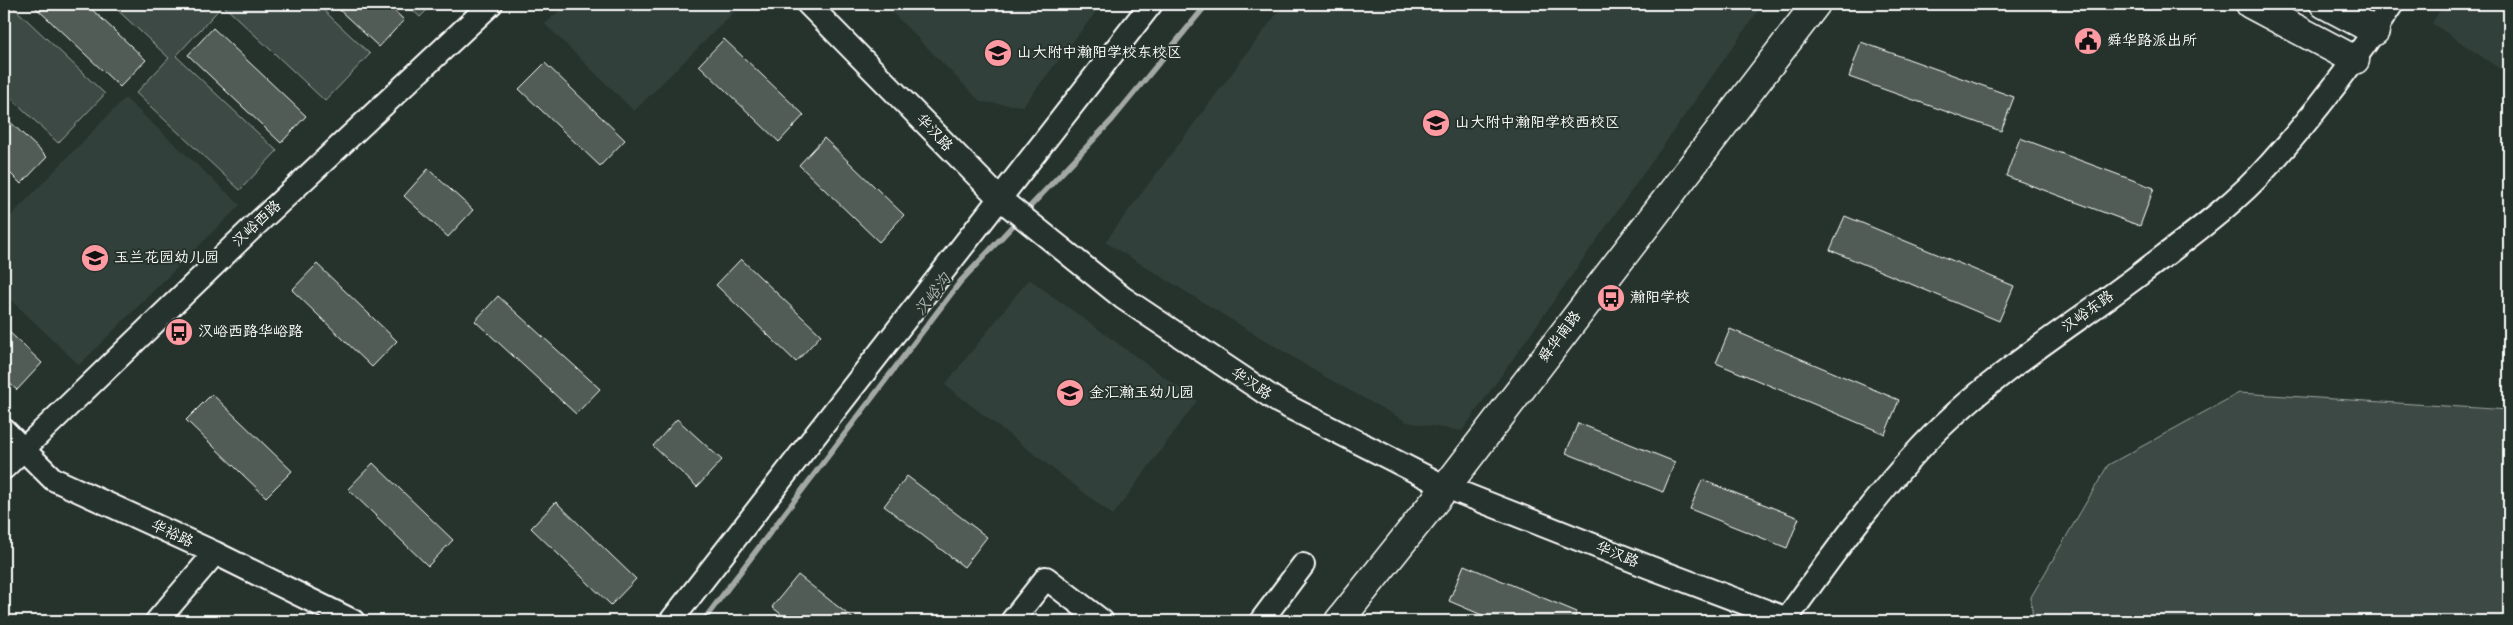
<svg xmlns="http://www.w3.org/2000/svg" width="2513" height="625" font-family="Mynerve,'LXGW WenKai TC',sans-serif">
<style>
.built{fill:#333f3a}
.green{fill:#3e4944;stroke:#9ea4a2}
.lines{fill:none;stroke-linecap:round;stroke-linejoin:round}
.stream{stroke:#a4a9a7;stroke-width:5.5}
.building{fill:#515c57;stroke:#fff}
.minor-casing{stroke:#fff;stroke-width:26}
.major-casing{stroke:#fff;stroke-width:31}
.minor{stroke:#26332d;stroke-width:22}
.major{stroke:#26332d;stroke-width:28}
.labels{text-anchor:middle;dominant-baseline:central;stroke-width:4;stroke-linejoin:round;paint-order:stroke}
.poi-label{font-size:15px;fill:#fff;stroke:#26332d;text-anchor:start}
.street-label{font-size:15px;fill:#fff;stroke:#26332d}
.water-label{font-size:16px;font-style:italic;fill:#b3b8b6;stroke:#26332d}
</style>
<rect width="100%" height="100%" fill="#26332d"/>
<filter id="ink" filterUnits="userSpaceOnUse"><feTurbulence type="fractalNoise" baseFrequency=".02" numOctaves="2"/><feDisplacementMap in="SourceGraphic" scale="10" xChannelSelector="R" yChannelSelector="G"/><feConvolveMatrix kernelMatrix="1 2 1 2 8 2 1 2 1" color-interpolation-filters="sRGB"/></filter>
<g filter="url(#ink)">
<path class="built" d="M566,4H740L741,5L634,111L545,24Z
M884,4H1102L1023,106L981,102Z
M1284,4H1763L1462,431L1407,422L1320,374L1105,242Z
M2444,4H2509V75L2432,23Z
M125,98L240,205L79,365L4,293V223Z
M1029,279L1197,401L1113,515L945,385Z"/>
<path class="green" d="M4,4H10L105,94L58,143L4,91Z
M111,4H317L370,54L325,101L223,5L176,56L277,151L240,190L136,93L169,58Z
M406,4H433L420,17Z
M2239,393L2509,410V621H2033L2031,597L2108,465Z"/>
<g class="lines">
<path class="stream" d="M1024,213L1112,120L1207,4
M703,621L960,282L1018,220"/>
</g>
<path class="building" d="M32,4H86L146,60L120,87Z
M333,4H387L404,20L379,47Z
M213,28L306,116L281,143L188,55Z
M724,39L804,115L779,142L699,65Z
M1861,42L2014,97L2001,131L1849,77Z
M545,63L625,140L600,166L519,89Z
M4,116L47,157L21,184L4,167Z
M824,138L904,215L879,242L799,165Z
M2020,138L2154,188L2140,226L2006,176Z
M428,169L473,210L448,237L404,196Z
M1845,216L2014,286L1999,321L1830,250Z
M741,259L821,335L796,362L716,285Z
M317,264L397,341L372,367L292,290Z
M498,296L600,389L576,414L475,321Z
M4,327L42,363L17,390L4,378Z
M1730,329L1899,400L1885,434L1716,363Z
M212,394L292,471L266,497L186,420Z
M677,419L722,460L697,487L653,446Z
M1578,423L1675,462L1663,492L1566,453Z
M373,463L453,540L428,566L348,489Z
M907,476L987,537L964,567L884,506Z
M1702,480L1799,518L1787,548L1690,509Z
M556,502L636,579L611,605L531,528Z
M1464,565L1577,612L1573,621H1496L1449,601Z
M798,575L856,621H790L772,607Z"/>
<g class="lines">
<defs>
<path id="minor" d="M808,4L999,198L1123,298L1279,402L1446,487L1649,567L1787,619
M4,430L53,479L215,553L353,621
M4,468L247,233L491,4
M157,621L215,553
M671,621L1151,4
M1012,621L1046,578L1102,621
M1261,621L1303,565
M1785,621C1831,557 1885,481 1942,426C2003,367 2076,323 2143,272C2186,239 2234,205 2270,164C2315,114 2356,60 2392,4"/>
<path id="major" d="M2250,4L2355,60
M2324,4L2375,31
M1339,621L1446,487L1816,4"/>
</defs>
<use href="#minor" class="minor-casing"/>
<use href="#major" class="major-casing"/>
<use href="#minor" class="minor"/>
<use href="#major" class="major"/>
</g>
</g>
<defs>
<symbol id="civic-disc" viewBox="-11 -11 22 22"><circle r="9.5" fill="#ff9aa2" stroke="#26332d"/><path d="M-.6-6.5H3V-4.5H.6V-3L4-1V1h2V6H-6V1h2V-1L-.6-3ZM-1.2 2.5V6h2.4V2.5Z" fill="#111"/></symbol>
<symbol id="school-disc" viewBox="-11 -11 22 22"><circle r="9.5" fill="#ff9aa2" stroke="#26332d"/><path d="M0-5L7-2L0 1L-7-2ZM-4 1L0 2.5L4 1V4Q0 6-4 4Z" fill="#111"/></symbol>
<symbol id="bus-disc" viewBox="-11 -11 22 22"><circle r="9.5" fill="#ff9aa2" stroke="#26332d"/><path d="M-5-6H5V4H4V6H2V4H-2V6H-4V4H-5ZM-3.5-4V0h7V-4ZM-3.5 1.2v1.5H-2V1.2ZM2 1.2v1.5H3.5V1.2Z" fill="#111"/></symbol>
</defs>
<g fill-rule="evenodd">
<use href="#civic-disc" x="2072" y="25" width="32" height="32"/>
<use href="#school-disc" x="982" y="37" width="32" height="32"/>
<use href="#school-disc" x="1420" y="107" width="32" height="32"/>
<use href="#school-disc" x="79" y="242" width="32" height="32"/>
<use href="#bus-disc" x="1595" y="282" width="32" height="32"/>
<use href="#bus-disc" x="163" y="316" width="32" height="32"/>
<use href="#school-disc" x="1054" y="377" width="32" height="32"/>
</g>
<g class="labels">
<g class="poi-label">
<text x="2107" y="41">舜华路派出所</text>
<text x="1017" y="53">山大附中瀚阳学校东校区</text>
<text x="1455" y="123">山大附中瀚阳学校西校区</text>
<text x="114" y="258">玉兰花园幼儿园</text>
<text x="1630" y="298">瀚阳学校</text>
<text x="198" y="332">汉峪西路华峪路</text>
<text x="1089" y="393">金汇瀚玉幼儿园</text>
</g>
<g class="street-label">
<text transform="translate(934 133) rotate(46)">华汉路</text>
<text transform="translate(257 224) rotate(-43)">汉峪西路</text>
<text transform="translate(2088 312) rotate(-36)">汉峪东路</text>
<text transform="translate(1560 337) rotate(-53)">舜华南路</text>
<text transform="translate(1251 384) rotate(34)">华汉路</text>
<text transform="translate(172 534) rotate(25)">华裕路</text>
<text transform="translate(1617 555) rotate(22)">华汉路</text>
</g>
<g class="water-label">
<text transform="translate(933 295) rotate(-52)">汉峪沟</text>
</g>
</g>
<rect width="2513" height="625" fill="none" stroke="#26332d" stroke-width="20"/>
<rect x="10" y="10" width="2493" height="605" fill="none" stroke="#fff" stroke-width="2" filter="url(#ink)"/>
</svg>
